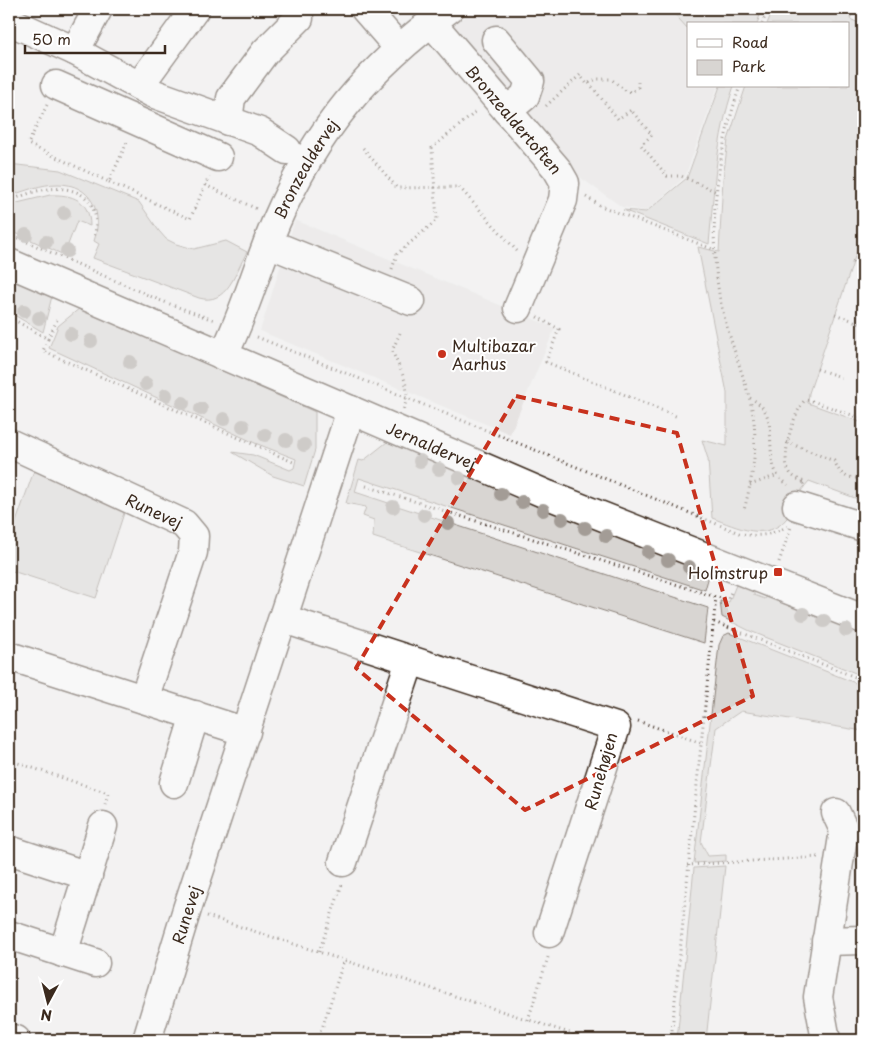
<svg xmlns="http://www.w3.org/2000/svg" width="872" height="1049" font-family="'Playpen Sans',sans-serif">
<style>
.built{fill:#e6e3e2}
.green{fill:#d8d5d2;stroke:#8a8078}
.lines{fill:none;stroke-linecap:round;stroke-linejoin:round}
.minor-casing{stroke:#3b2a1e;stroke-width:31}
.path{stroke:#3b2a1e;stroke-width:3;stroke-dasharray:1 4;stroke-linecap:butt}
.minor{stroke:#fff;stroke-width:28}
.tree{fill:#a39c96}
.marked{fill:none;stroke:#c8321e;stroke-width:4;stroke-dasharray:10 6;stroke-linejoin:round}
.poi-dot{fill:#c8321e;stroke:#fff;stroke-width:2}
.labels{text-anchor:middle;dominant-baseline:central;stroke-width:4;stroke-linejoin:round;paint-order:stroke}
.street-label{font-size:16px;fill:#3b2a1e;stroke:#fff}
.poi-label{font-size:16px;fill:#3b2a1e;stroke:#fff;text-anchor:start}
</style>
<rect width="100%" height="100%" fill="#f3f2f2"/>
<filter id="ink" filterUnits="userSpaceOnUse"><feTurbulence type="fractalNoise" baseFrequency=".02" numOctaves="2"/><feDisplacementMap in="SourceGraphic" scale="10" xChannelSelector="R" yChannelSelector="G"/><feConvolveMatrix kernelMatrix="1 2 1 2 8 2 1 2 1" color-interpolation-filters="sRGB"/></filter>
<g filter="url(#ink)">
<path class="built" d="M474,9H672L688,29V86H718L685,177L646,211L622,207L581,178L454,25Z
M295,220L555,328L510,434L260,331Z"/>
<path class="green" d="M670,9H762L757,24H688V29Z
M773,9H854L850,19L863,25V233L809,393L808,403L863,423V501L809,481C804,487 799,493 795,500C792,506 791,513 787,518C767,543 737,527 712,518L708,459L702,440L727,446V393L698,247L719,252L723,179L728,140L746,86H848V24H767Z
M720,86H734C716,137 714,190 709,244L623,210L646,212L687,178Z
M9,164L60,170L139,202L159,231L166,239L176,244L194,249L226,241L247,252C235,273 227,306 199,298L93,258L99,244L94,241C104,212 91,184 58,184C41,184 25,191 9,196Z
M50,195C72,194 90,200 90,226L77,221L64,255L9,230V205Z
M9,277L52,296L43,332L9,312Z
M80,308L315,412V450L304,486L273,476L232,452L253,455L290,470L294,468L296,459L255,443L49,348L58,326Z
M387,442L710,572L705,590L359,478L355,492L708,608L704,643L373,537L374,520L363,516L366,507L346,503L359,460L363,461Z
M36,465L126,507L96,598L9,570V542Z
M736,585L754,591V595L765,599L767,596L773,599L775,596L863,630V676L750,631L722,617L720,601L729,602Z
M729,633L863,686V731L741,711L716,728L701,842L708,856L726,855V861L694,863L719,645L723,636Z
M859,815H863V853L848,854L853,820Z
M725,866L706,1040H677L694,868Z"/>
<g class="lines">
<defs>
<g id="minor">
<path d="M365,9L398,47"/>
<path d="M9,21L75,51L152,93L260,132L287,150"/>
<path id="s1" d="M431,22L557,169L565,183L563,200L518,308"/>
<path d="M496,40L530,81L525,96L507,111"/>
<path d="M75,51L98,9"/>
<path d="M56,85L218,157"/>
<path d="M139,86L195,9"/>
<path d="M228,121L231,98L265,52L299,18"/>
<path d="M268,243L411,301"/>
<path id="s2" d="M9,263L548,495L863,619"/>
<path id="s3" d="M223,356C245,313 257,266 276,222C315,131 369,67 449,9"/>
<path id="s4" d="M9,443L184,524L194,536L193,552L144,699"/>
<path d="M797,506L863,527"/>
<path d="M284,619L616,727L549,933"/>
<path d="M9,656L246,732"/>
<path d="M174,783L195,715"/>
<path d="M9,850L88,876"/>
<path d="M343,862L410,661"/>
<path d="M9,935L95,963"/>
<path d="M826,941L863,940"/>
<path d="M63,953L103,826"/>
<path d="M9,1038L16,1040"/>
<path id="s5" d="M147,1040L187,909L351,410"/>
<path d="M826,1040L818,997L844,830L836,813"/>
</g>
</defs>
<use href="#minor" class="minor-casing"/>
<path class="path" d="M762,24L768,9
M589,83L618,119L631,110L652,135L641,145L667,176H681L717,192
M740,86C717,153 707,228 720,299C727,333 740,364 749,397C760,434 754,473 744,510
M47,105L28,144L109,182L128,140
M546,106L580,75L587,84L596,79H611L626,91L632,92L638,87V82
M363,148L397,188L459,187L517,251
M109,182L190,219L209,177
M205,185L257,209
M586,197L601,206L715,250
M9,201C20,197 30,192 42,190C78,183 103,200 94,238
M9,234L159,300L216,321
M852,262L863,266
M392,269L397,254L437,220L432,148L477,111
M835,314L862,324
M9,317L48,339L43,351L293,462
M537,317L559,329L546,362L678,417
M400,333L392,351C401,372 413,388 403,410
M257,337L739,533C759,538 770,535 789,526
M48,339L57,320
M817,369L844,378
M750,398C782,413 763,449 777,474C780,479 785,482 788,485
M787,442L834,461L840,472L847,477L856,478L863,474
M803,484L805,482C799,480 792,477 789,471C780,457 794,411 805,400L812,401L863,419
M750,485L778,475
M366,486L716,597L728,599L732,590
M779,562L791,527
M714,622L863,680
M638,721L701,743
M9,760L108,793L105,804
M687,865L818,857
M207,916L591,1040
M319,952L342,884
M528,1020L549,954
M326,1040L319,1038L344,960
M571,1040L573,1034
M671,1040L716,597"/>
<use href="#minor" class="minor"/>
</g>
<g class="tree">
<circle cx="64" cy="213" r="7"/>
<circle cx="26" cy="235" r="7"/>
<circle cx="46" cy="242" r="7"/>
<circle cx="67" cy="251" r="7"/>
<circle cx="24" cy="311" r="7"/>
<circle cx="39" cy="318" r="7"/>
<circle cx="71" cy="334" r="7"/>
<circle cx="91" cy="341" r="7"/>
<circle cx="130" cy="362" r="7"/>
<circle cx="146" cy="384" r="7"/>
<circle cx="166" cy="395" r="7"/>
<circle cx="183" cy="403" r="7"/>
<circle cx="201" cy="409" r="7"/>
<circle cx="224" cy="419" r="7"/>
<circle cx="243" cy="426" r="7"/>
<circle cx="265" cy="435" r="7"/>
<circle cx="286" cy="440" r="7"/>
<circle cx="304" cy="445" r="7"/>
<circle cx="420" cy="461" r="7"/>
<circle cx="439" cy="469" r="7"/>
<circle cx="459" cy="478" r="7"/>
<circle cx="501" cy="494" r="7"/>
<circle cx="522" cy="502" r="7"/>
<circle cx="393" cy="507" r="7"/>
<circle cx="543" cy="510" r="7"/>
<circle cx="424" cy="515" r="7"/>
<circle cx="562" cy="519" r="7"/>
<circle cx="448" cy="523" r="7"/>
<circle cx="585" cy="528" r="7"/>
<circle cx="606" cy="536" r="7"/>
<circle cx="648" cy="552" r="7"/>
<circle cx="668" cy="560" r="7"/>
<circle cx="689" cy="567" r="7"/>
<circle cx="803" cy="614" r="7"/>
<circle cx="824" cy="621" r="7"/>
<circle cx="846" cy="630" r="7"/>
</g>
</g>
<path d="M0 0H872V1049H0ZM516,396L677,433L753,696L525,810L356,668Z" fill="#f3f2f2" fill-opacity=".55" fill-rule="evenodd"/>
<path class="marked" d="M516,396L677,433L753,696L525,810L356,668Z"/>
<g class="poi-dot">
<circle cx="442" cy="354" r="5"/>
<rect x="773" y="567" width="10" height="10" rx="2.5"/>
</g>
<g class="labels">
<g class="street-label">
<text stroke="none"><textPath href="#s1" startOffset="128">Bronzealdertoften</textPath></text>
<text stroke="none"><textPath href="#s3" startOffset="205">Bronzealdervej</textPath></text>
<text stroke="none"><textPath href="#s2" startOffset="460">Jernaldervej</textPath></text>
<text stroke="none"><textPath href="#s4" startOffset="160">Runevej</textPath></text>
<text transform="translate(600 771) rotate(-74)">Runehøjen</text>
<text stroke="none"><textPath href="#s5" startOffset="131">Runevej</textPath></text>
</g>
<g class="poi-label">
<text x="452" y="345">Multibazar<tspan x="452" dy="18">Aarhus</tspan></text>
<text x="768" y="572" text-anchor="end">Holmstrup</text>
</g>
</g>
<rect width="872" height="1049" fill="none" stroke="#fff" stroke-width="30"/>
<rect x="15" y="15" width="842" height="1019" fill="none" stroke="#3b2a1e" stroke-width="2" filter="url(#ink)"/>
<rect x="687" y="22" width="162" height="65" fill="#ffffff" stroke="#b1aaa5"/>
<rect x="697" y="39" width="25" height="8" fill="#ffffff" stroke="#b1aaa5"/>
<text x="732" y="48" font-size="15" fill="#3b2a1e">Road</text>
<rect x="697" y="60" width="25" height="15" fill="#d8d5d2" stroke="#b1aaa5"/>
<text x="732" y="72" font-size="15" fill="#3b2a1e">Park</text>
<g transform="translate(48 1002) rotate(187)" stroke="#ffffff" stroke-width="4" paint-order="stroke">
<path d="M0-4L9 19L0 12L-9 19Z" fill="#3b2a1e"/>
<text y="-8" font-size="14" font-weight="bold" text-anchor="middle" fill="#3b2a1e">N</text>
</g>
<path d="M25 45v8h140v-8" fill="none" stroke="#3b2a1e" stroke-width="2.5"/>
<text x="32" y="45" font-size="15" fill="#3b2a1e" stroke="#ffffff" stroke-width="4" paint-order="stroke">50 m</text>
</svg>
